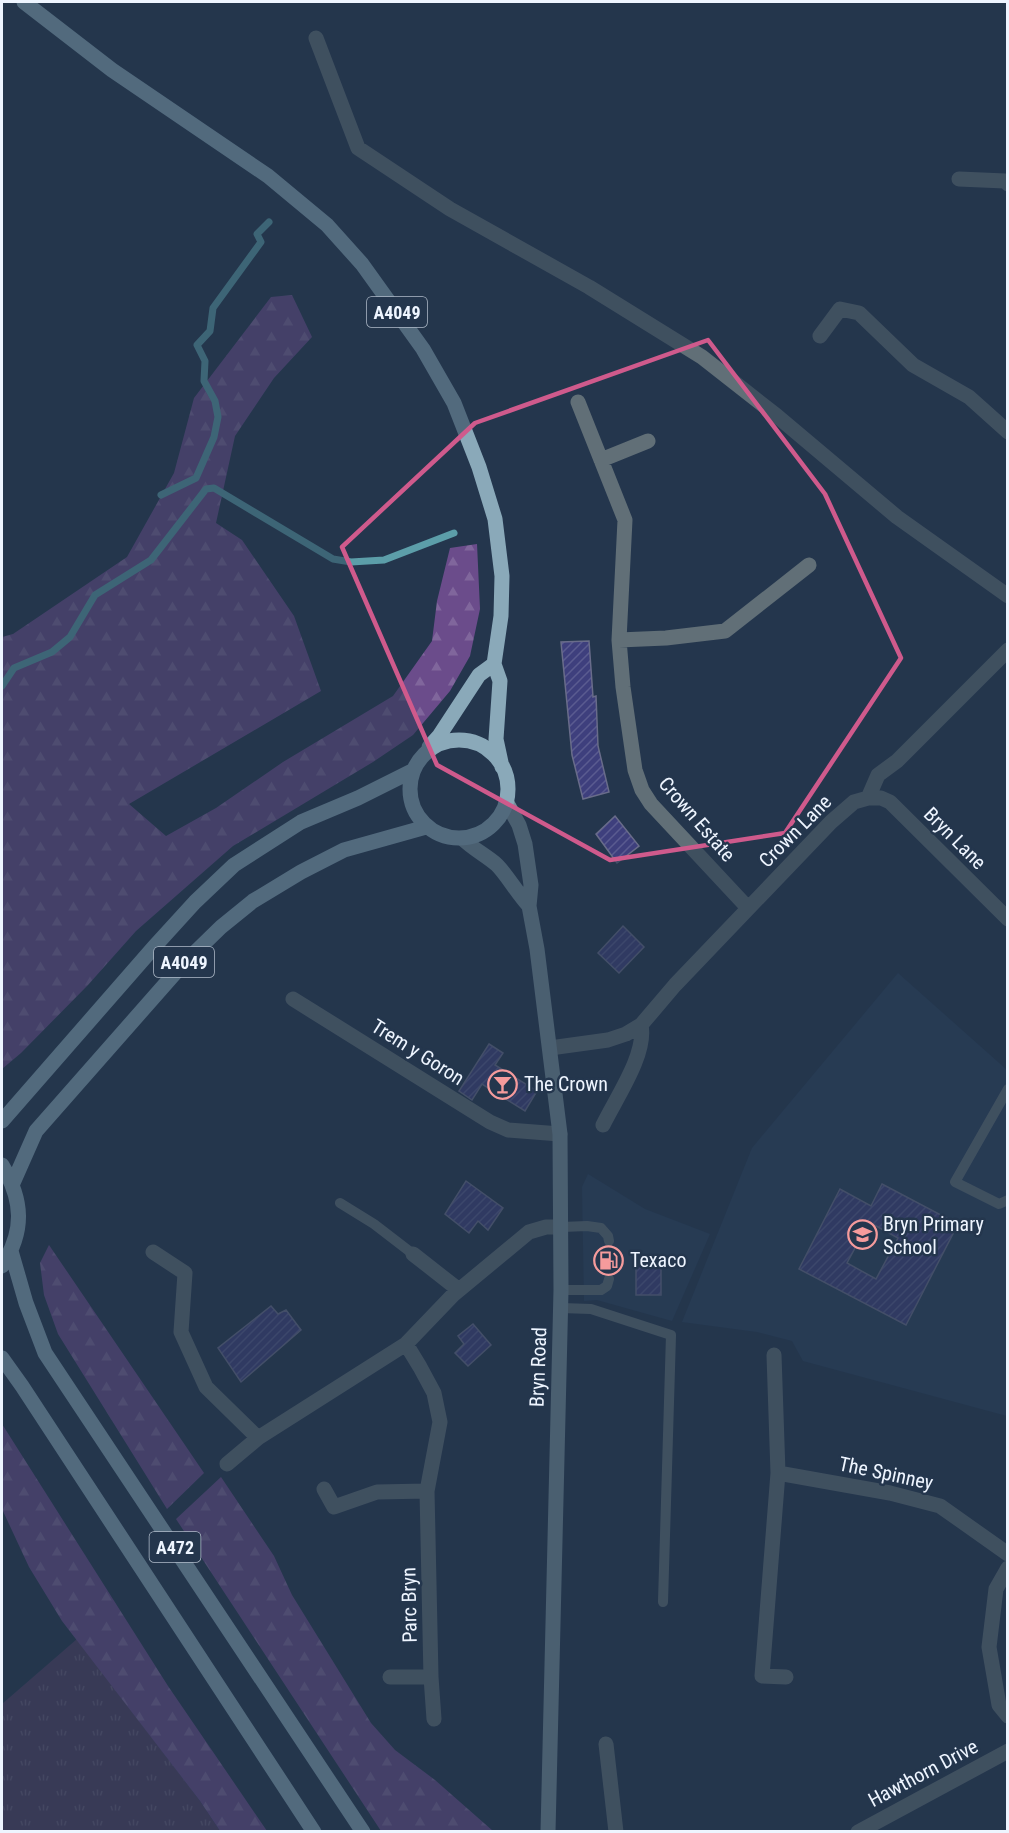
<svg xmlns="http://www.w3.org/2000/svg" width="1009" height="1833" font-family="'Roboto Condensed',sans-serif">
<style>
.built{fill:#2a405c}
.grass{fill:url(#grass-tufts)}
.forest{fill:url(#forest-firs)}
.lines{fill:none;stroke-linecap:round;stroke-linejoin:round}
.stream{stroke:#5c9ea9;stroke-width:7}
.building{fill:url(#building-hatch);stroke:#696c8a;stroke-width:1.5;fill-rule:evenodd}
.lane{stroke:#616f77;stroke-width:10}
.street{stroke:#616f77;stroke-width:15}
.secondary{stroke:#78909c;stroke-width:15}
.primary{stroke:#8aa9b9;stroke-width:15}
.marked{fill:none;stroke:#cf5a8c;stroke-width:4.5;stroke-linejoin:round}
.labels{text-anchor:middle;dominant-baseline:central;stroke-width:5;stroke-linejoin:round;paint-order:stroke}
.shield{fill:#24364d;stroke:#b1bcca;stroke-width:1.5}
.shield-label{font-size:18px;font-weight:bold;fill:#eef5ff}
.street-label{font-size:20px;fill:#eef5ff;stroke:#24364d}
.poi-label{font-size:20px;fill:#eef5ff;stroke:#24364d;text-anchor:start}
</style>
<defs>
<pattern id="grass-tufts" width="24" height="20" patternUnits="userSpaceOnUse" patternTransform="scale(1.5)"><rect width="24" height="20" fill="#503f63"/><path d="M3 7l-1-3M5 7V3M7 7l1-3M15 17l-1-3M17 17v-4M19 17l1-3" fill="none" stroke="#6a5b7a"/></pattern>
<pattern id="forest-firs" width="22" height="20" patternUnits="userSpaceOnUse" patternTransform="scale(1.5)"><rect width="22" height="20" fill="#6b4c8b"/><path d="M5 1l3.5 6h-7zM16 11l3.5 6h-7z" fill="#80669c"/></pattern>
<pattern id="building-hatch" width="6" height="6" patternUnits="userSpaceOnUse" patternTransform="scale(1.5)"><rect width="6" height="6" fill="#3e3f7d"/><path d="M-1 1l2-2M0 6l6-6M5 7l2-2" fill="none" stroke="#5a5b90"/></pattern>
</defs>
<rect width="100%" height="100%" fill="#24364d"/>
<path class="built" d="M898,973L1007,1070V1416L803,1361L792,1341L757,1332L682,1322L752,1148Z
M588,1174L645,1209L710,1234L672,1321L597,1300L584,1301L582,1187Z"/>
<path class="grass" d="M77,1639L200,1801L220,1831H2V1704Z"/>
<path class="forest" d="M292,295L312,337L274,378L235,436L216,523L242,540L294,616L321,691L129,804L166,836L216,808L283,762L393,696L432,641L437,601L450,548L477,544L480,609L470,656L450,691L413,735L373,762L233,846L136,931L88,985L21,1053L2,1069V637L13,634L127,557L174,473L194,398L271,297Z
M49,1245L204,1473L167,1509L58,1334L44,1295L40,1263Z
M2,1424L168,1686L267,1831H220L200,1801L62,1621L29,1567L2,1509Z
M221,1477L274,1556L292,1595L371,1723L395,1750L435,1780L493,1831H381L176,1519Z"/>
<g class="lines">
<path class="stream" d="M161,495L196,478L214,437L218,417L215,401L204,381L205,361L197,345L210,331L213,308L261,242L257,234L269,222
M2,686L14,668L52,652L70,637L95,595L151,560L206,489L214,488L333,559L351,562L384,560L454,533"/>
</g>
<path class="building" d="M589,641L593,697L596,696L598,746L609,792L583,799L572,755L561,642Z
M615,816L639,846L617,863L596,834Z
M623,926L644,947L619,973L598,953Z
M489,1044L503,1053L495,1065L537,1091L525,1111L482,1084L472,1100L459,1091Z
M466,1181L503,1208L488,1230L478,1221L469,1233L445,1214Z
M882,1184L958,1224L906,1325L799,1269L840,1189L871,1206ZM869,1222L898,1238L876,1279L847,1263Z
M636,1262H661V1295H636Z
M271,1306L278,1314L286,1310L301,1330L241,1382L218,1348Z
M473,1324L491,1345L468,1366L455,1353L464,1344L458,1336Z"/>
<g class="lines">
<path class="lane" d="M1008,1089L955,1182L999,1204L1008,1200
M340,1203L374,1224L413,1254
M562,1227L587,1226L601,1228L608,1236L609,1241
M561,1290H601L607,1286L609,1279
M561,1308L591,1309L671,1335L663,1602"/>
<path class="street" d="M316,38L358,148L450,209L589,287L702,357L777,416L897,517L1008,596
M959,179L1005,181L1008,184
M820,336L840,309L859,313L913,365L969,397L1008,432
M578,402L625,520L619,640L623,687L635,770L642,790L651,804L748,908
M601,460L648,441
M619,640L666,638L725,631L809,565
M868,798H881L890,802L1008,919
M293,999L490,1122L508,1130L560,1134
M550,1048L608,1040L626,1034L641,1025L675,985L831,822L854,802L868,798L878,775L897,761L1008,650
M603,1125C616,1098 647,1054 641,1025
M153,1252L185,1273L181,1332L206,1387L258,1438
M413,1254L459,1290
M406,1344L420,1367L434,1393L440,1422L427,1491L431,1677L434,1719
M774,1355L778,1473L762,1676L786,1677
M227,1464L258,1438L406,1344L453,1295L529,1232L546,1227H562
M778,1473L890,1493L940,1506L1008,1554
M324,1489L334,1507L377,1492L427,1491
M1008,1568L996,1589L989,1647L999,1705L1008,1716
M390,1677H431
M606,1744L616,1832
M858,1832L1008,1751"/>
<path class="secondary" d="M507,803L519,825L525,844L531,885L529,906L537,949L560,1134L561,1290L548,1832
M463,839C473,849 487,856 497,865C507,875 517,893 529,906"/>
<path class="primary" d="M24,2L112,70L268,176L327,225L362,264L423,349L454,403L479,467L495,519L502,576L501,616L494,664L500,681L496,739L502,767
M410 789a49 49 0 1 1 98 0a49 49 0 1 1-98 0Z
M429,747L439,736L479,675L494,664
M2,1121L154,947L195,902L234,865L301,822L358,798L412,771
M2,1165C23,1200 25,1231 2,1266
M13,1183L36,1131L183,964L221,927L253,901L301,872L344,850L426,827
M11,1251L26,1303L45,1353L363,1832
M2,1358L22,1386L314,1832"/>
</g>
<path d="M0 0H1009V1833H0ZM708,340L825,494L901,658L785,833L610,860L437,765L342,547L475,423Z" fill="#24364d" fill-opacity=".55" fill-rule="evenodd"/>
<path class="marked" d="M708,340L825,494L901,658L785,833L610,860L437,765L342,547L475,423Z"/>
<defs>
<symbol id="bar-ring" viewBox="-11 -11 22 22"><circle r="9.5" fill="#24364d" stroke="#f59b9c" stroke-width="1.5"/><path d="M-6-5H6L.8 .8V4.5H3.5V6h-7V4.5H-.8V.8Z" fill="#f59b9c"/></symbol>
<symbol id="school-ring" viewBox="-11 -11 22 22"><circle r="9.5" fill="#24364d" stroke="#f59b9c" stroke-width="1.5"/><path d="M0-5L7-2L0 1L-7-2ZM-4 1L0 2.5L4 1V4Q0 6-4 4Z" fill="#f59b9c"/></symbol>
<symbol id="fuel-ring" viewBox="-11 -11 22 22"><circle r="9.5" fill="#24364d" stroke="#f59b9c" stroke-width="1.5"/><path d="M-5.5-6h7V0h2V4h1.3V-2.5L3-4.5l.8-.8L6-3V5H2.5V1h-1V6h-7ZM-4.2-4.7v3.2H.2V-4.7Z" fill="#f59b9c"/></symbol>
</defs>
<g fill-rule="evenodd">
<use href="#bar-ring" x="486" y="1068" width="33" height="33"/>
<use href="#school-ring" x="846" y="1218" width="33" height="33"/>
<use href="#fuel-ring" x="592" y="1244" width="33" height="33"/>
</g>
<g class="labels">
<g class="shield">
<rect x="367" y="297" width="60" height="30" rx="4.5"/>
<rect x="154" y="947" width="60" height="30" rx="4.5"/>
<rect x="149.5" y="1532" width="51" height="30" rx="4.5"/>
</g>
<g class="shield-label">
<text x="397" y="312">A4049</text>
<text x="184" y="962">A4049</text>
<text x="175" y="1547">A472</text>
</g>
<g class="street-label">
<text transform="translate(697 819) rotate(49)">Crown Estate</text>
<text transform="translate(795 831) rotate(-45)">Crown Lane</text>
<text transform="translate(955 838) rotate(45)">Bryn Lane</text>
<text transform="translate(418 1052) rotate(32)">Trem y Goron</text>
<text transform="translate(538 1367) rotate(-88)">Bryn Road</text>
<text transform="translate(886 1473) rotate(12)">The Spinney</text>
<text transform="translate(409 1605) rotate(-91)">Parc Bryn</text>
<text transform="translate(923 1773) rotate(-28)">Hawthorn Drive</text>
</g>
<g class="poi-label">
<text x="524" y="1084">The Crown</text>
<text x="883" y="1224">Bryn Primary<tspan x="883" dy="23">School</tspan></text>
<text x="630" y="1260">Texaco</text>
</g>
</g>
<rect width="1009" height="1833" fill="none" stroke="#eef5ff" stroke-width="6"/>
</svg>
